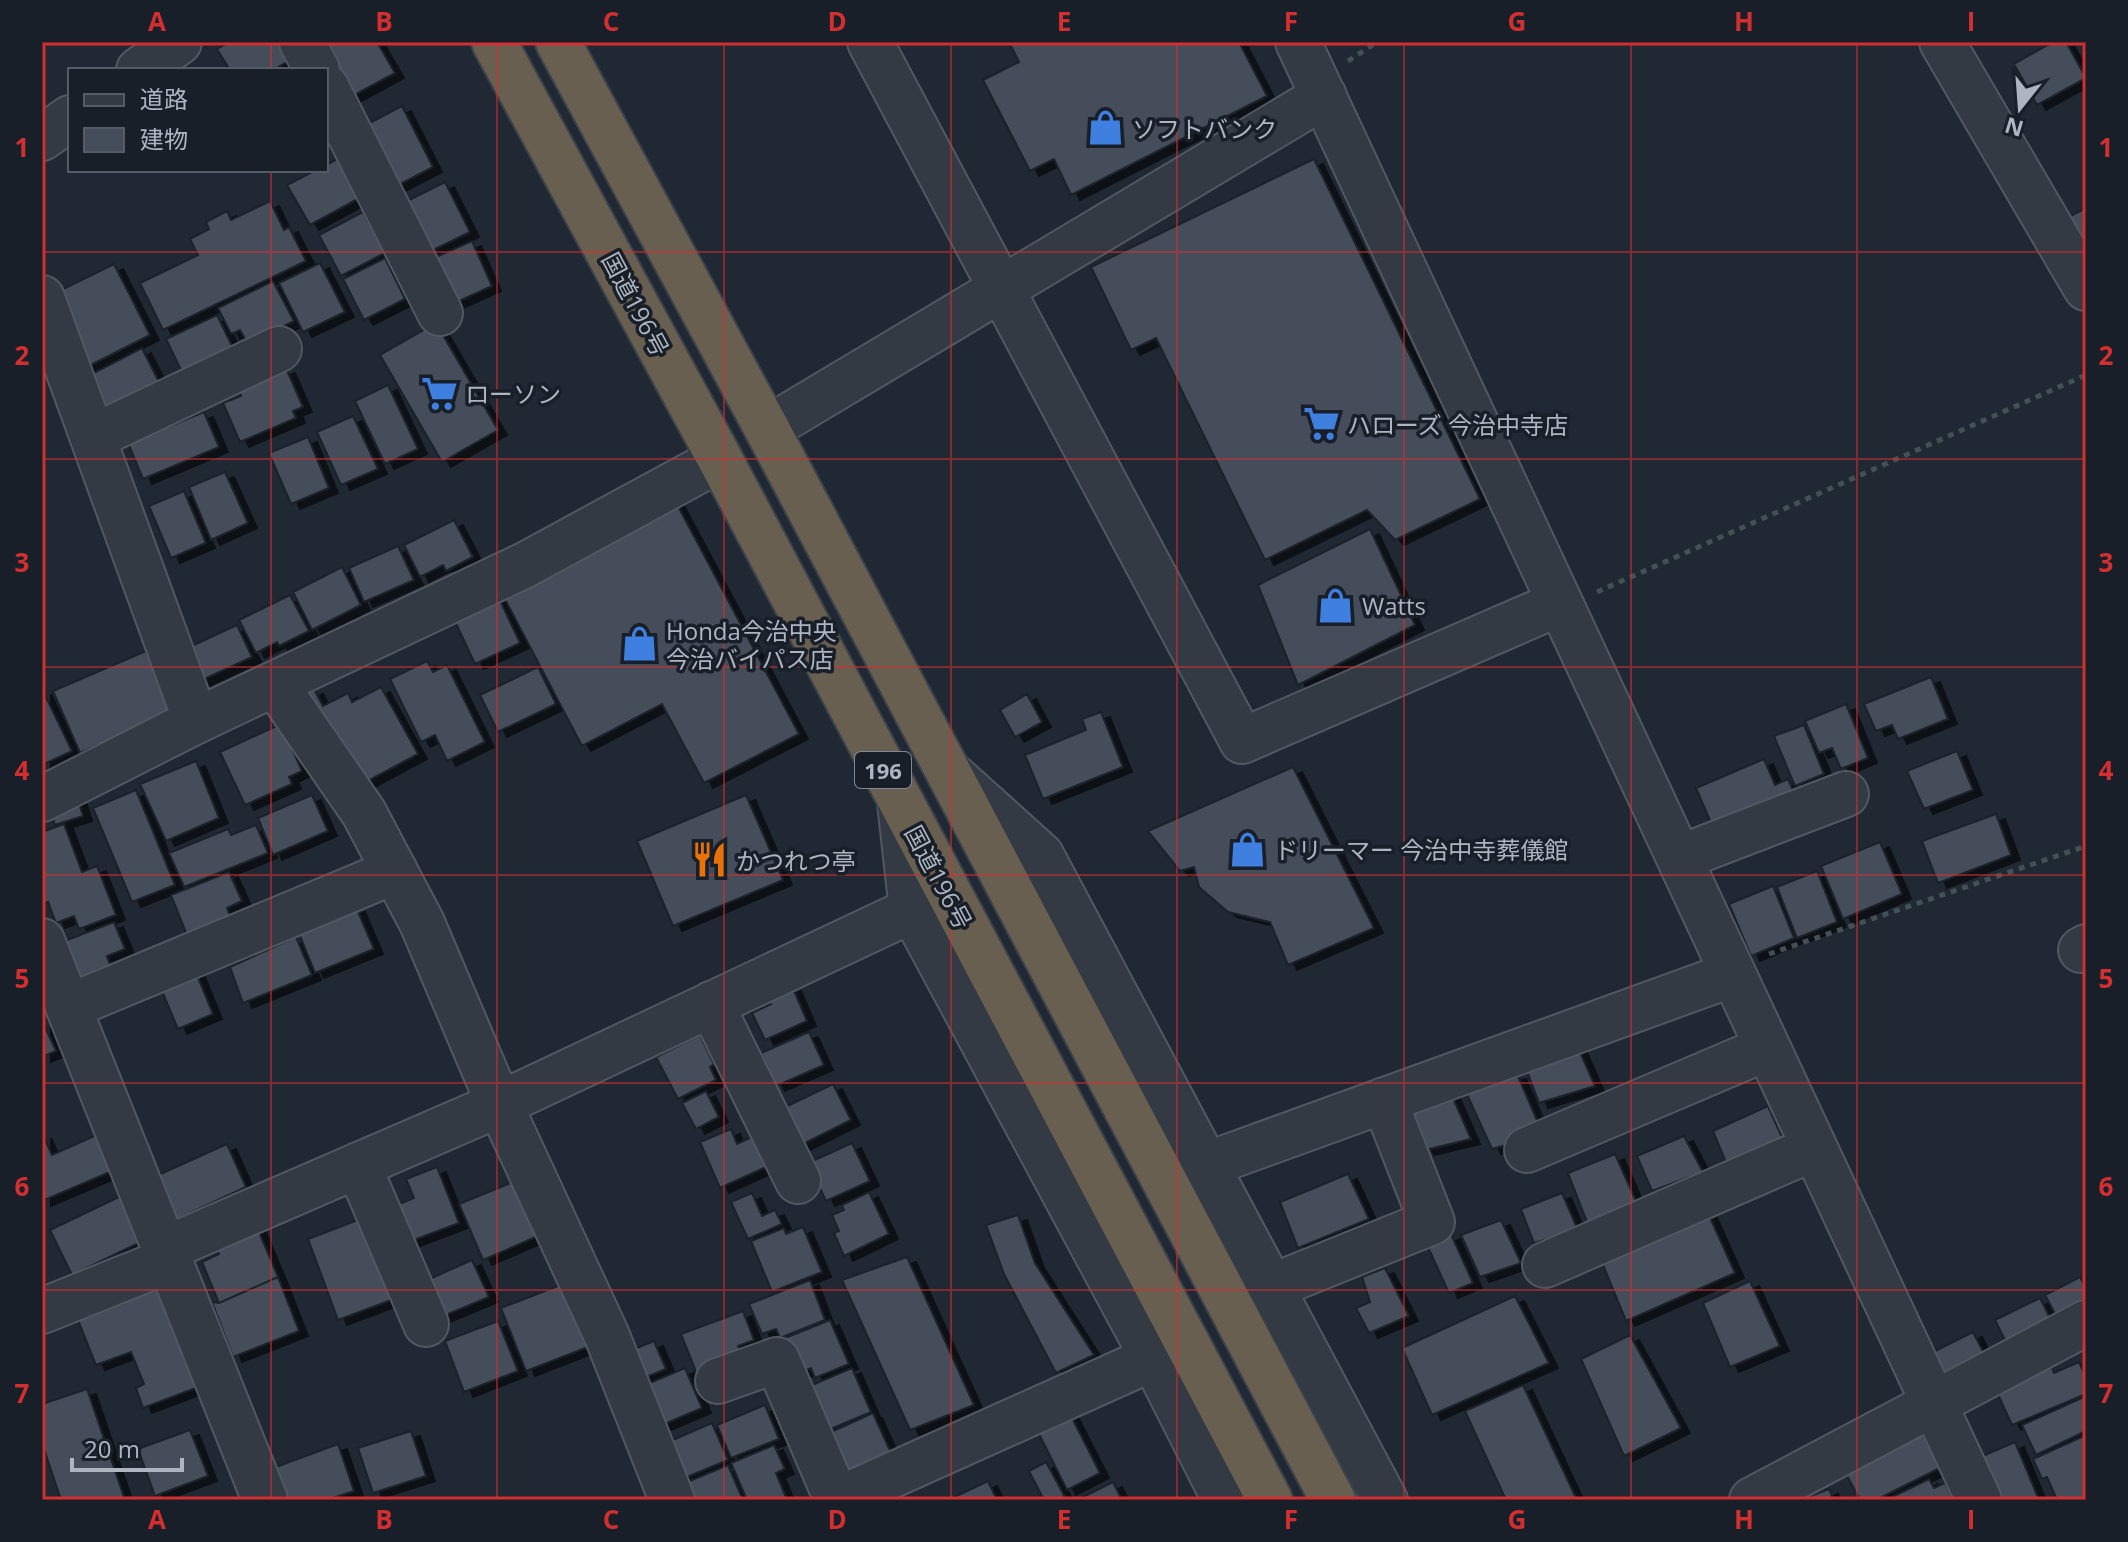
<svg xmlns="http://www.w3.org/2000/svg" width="2128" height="1542" font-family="'Open Sans','Noto Sans JP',sans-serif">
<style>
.building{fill:#444e5a;stroke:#1b212a;stroke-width:2;filter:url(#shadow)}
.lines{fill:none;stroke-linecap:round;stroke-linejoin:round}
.minor-casing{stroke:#515862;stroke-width:48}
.highway-casing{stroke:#3b424b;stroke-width:48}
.path{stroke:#425154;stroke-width:5;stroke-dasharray:6 6;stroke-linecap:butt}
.minor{stroke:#333a44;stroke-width:44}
.highway{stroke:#695f51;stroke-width:44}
.grid{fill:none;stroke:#d42f30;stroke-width:2;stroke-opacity:0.55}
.labels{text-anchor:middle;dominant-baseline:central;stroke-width:7;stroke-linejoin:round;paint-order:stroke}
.shield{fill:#191f28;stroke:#818893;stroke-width:2}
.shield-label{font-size:22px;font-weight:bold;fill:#adb5c1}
.poi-label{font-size:24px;fill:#adb5c1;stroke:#191f28;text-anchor:start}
.street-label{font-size:24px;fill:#adb5c1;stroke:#191f28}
.neatline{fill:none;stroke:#d42f30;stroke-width:3}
.grid-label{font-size:26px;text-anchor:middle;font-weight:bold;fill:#d42f30}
</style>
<defs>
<filter id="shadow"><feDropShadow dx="9" dy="5" stdDeviation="0" flood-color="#0009"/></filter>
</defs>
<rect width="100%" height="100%" fill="#202833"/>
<path class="building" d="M229,42H289L297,56L273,70H230L217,49Z
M319,42H377L395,73L349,98Z
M1009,42H1239L1267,96L1071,195L1054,159L1030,171L983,80L1019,62Z
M2053,42H2066L2086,78L2037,105L2014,64Z
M402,106L433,167L389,190L358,129Z
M343,156L365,195L310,225L287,185L316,170H326V165Z
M1314,159L1480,499L1395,540L1367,510L1265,560L1156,338L1131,350L1091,267Z
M445,182L470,232L425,254L401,204Z
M270,201L284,230L289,227L306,261L163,330L140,283L198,255L190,239L209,229L206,222L227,211L231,220Z
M2086,208V258L2061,221Z
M363,212L385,253L341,276L319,235Z
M472,241L492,286L446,307L425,262Z
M385,258L405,299L364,320L343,279Z
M320,263L345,312L303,332L279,283Z
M114,264L150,335L81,370L55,293Z
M273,281L294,321L248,344L240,330L231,334L218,308Z
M217,315L235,352L184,376L166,339Z
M436,323L498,430L442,462L380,355Z
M142,348L162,388L108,415L80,380Z
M286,368L303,407L293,411L296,418L240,442L223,403L241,396L238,389Z
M388,385L418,449L385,464L355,401Z
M204,412L219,447L143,479L128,443Z
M353,416L378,469L341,485L317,432Z
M308,437L329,488L291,504L269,453Z
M225,472L248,523L211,540L189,487Z
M184,491L206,543L171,558L149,506Z
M671,493L799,734L704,783L662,704L582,746L497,584Z
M454,520L473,557L446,571L443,565L420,577L404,545Z
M1370,529L1415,625L1298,685L1258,585Z
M398,546L414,580L364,602L349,568Z
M342,567L361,605L312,630L293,592Z
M290,595L309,631L279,646L277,642L256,653L239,620Z
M498,596L520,643L475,664L453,617Z
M237,625L252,657L200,681L185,649Z
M146,651L173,713L80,753L53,691Z
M427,661L433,672L447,665L485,742L447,761L435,735L421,742L390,679Z
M538,667L556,704L498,732L480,695Z
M1931,677L1948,719L1898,739L1892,725L1876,731L1864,704Z
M381,687L418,754L351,790L300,696L314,689L323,706L348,693L352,702Z
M42,689L72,751L42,765Z
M1027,694L1042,722L1015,737L1000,710Z
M1846,704L1868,758L1841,769L1832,748L1819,753L1805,721Z
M1101,712L1123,767L1043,799L1025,755L1086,730L1082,719Z
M281,724L302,771L289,777L292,784L245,805L220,752Z
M1804,725L1824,774L1795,786L1774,736Z
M1957,751L1973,790L1924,809L1907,771Z
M1764,759L1775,785L1788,779L1800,806L1715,832L1696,788Z
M196,761L219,818L166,841L140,784Z
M1293,767L1374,928L1288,965L1270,922L1228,912L1199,887L1194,867L1180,871L1148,831Z
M136,790L175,885L132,902L93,808Z
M76,793L83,816L55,825L48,802Z
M312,795L328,831L273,855L258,818Z
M746,795L783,880L673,926L637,841Z
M1996,814L2011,855L1938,883L1922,841Z
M64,824L82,872L97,866L116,915L79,929L74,916L56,923L48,902L42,905V832Z
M256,825L268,853L184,887L169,853L228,829L231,835Z
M1880,842L1902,894L1843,919L1821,866Z
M1817,871L1837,922L1797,938L1777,887Z
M229,872L242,901L227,908L231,918L187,935L171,895Z
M1773,886L1794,938L1751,956L1729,904Z
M356,907L374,949L315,973L298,931Z
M114,922L125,949L107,956L110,965L69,982L54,945Z
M296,937L312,975L243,1003L230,967Z
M195,970L213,1014L178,1029L159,984Z
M792,986L807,1021L765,1040L752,1013L771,1004L768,997Z
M42,1020L56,1051L42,1057Z
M809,1032L824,1065L776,1086L761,1053Z
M700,1035L714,1064L710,1067L716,1080L678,1099L656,1057Z
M1576,1043L1595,1086L1539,1103L1524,1063Z
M1517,1074L1543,1134L1492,1149L1464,1088Z
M833,1084L851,1120L797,1147L779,1110Z
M706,1091L719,1117L696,1129L682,1103Z
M1450,1091L1471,1139L1425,1150L1407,1106Z
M1768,1106L1784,1142L1727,1165L1713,1131Z
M731,1129L737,1144L752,1137L766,1167L720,1188L700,1142Z
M42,1133L52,1155L101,1133L117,1169L42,1201Z
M1684,1136L1703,1172L1652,1191L1637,1156Z
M852,1143L870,1181L826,1201L808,1163Z
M227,1144L246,1187L175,1220L156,1176Z
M1615,1154L1639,1208L1589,1227L1568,1173Z
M437,1167L459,1223L406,1243L392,1207L414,1198L406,1179Z
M1348,1174L1369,1219L1298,1248L1280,1202Z
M515,1181L538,1236L483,1260L459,1204Z
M869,1192L889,1234L844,1256L834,1233L839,1231L832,1215L844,1210L842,1205Z
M752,1193L762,1216L775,1210L782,1224L748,1239L731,1202Z
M1562,1193L1578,1230L1534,1243L1521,1209Z
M125,1194L147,1239L72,1275L50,1230Z
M1708,1213L1735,1273L1626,1321L1603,1265Z
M1018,1215L1035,1263L1094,1355L1056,1373L1004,1274L986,1225Z
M363,1218L394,1299L338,1320L308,1239Z
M1501,1220L1521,1263L1480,1277L1461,1235Z
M256,1225L278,1277L219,1303L202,1262L219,1254L215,1243Z
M803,1227L822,1272L772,1292L751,1241L784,1228L786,1234Z
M1451,1234L1473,1283L1449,1293L1427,1245Z
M907,1257L974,1405L910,1430L842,1280Z
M472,1260L489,1297L441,1317L425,1281Z
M1385,1268L1409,1316L1369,1333L1356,1308L1370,1302L1362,1277Z
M158,1273L201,1386L143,1408L136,1388L144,1384L131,1352L96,1365L72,1305Z
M278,1277L299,1331L233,1357L212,1302L219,1303Z
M2080,1277L2086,1288V1309L2060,1323L2045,1295Z
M810,1280L825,1320L780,1338L776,1329L762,1334L749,1304Z
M1750,1281L1780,1346L1730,1367L1703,1303Z
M563,1284L588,1347L526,1371L501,1308Z
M1515,1296L1549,1363L1432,1415L1402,1348Z
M2040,1298L2055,1328L2010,1350L1995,1320Z
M743,1311L754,1340L738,1346L742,1356L697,1374L681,1334Z
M830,1320L849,1364L815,1378L811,1368L794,1375L780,1340Z
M498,1321L518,1371L464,1392L445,1341Z
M1973,1332L1991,1367L1938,1393L1921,1358Z
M1630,1335L1681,1428L1624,1456L1581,1359Z
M654,1341L666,1369L639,1380L627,1352Z
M2079,1362L2086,1377V1394L2012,1425L1995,1388L2051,1365L2054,1373Z
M685,1368L702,1408L655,1428L638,1388Z
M852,1368L871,1412L819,1434L803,1395L814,1390L812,1385Z
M1523,1385L1577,1500H1506L1465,1411Z
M87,1389L125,1500H61L42,1443V1404Z
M2086,1396V1431L2036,1455L2022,1425Z
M765,1405L779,1439L731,1458L717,1425Z
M1069,1412L1100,1473L1067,1490L1036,1428Z
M873,1413L892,1455L840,1478L822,1436Z
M712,1423L728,1460L675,1482L659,1446Z
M190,1430L208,1476L155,1496L138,1449Z
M411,1431L426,1476L373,1493L358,1448Z
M1922,1433L1940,1468L1876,1500H1860L1845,1472Z
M2086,1435V1500H2057L2047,1477L2042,1479L2033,1459Z
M2015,1442L2039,1500H1995L1978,1458Z
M338,1444L354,1491L327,1500H285L273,1468Z
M774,1445L785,1469L776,1473L787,1500H747L731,1463Z
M1046,1462L1065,1497L1059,1500H1044L1029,1471Z
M728,1465L743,1500H686L680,1485Z
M1929,1479L1934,1488L1945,1483L1954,1500H1886Z
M988,1481L997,1500H948Z
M1113,1482L1122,1500H1077Z
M1829,1489L1834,1500H1800Z"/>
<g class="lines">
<defs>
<path id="minor" d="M302,42L317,70
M870,42L1242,741L1560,603
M1298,42L1979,1500
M1942,42L2086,288
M139,70L179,42
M326,87L440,313
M42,138L70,118
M42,298L196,721L42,799
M767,429L1324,96
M93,437L279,349
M275,684L364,813L422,923L493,1090L607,1336L672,1500
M196,721L525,565L720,459
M952,775L1041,855L1385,1500
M900,803L912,910L1153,1358L1225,1500
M1679,858L1846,794
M42,941L265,1500
M2081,950L2086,947
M711,1004L798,1181
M68,1007L395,871
M1527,1150L1767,1048
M358,1165L426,1324
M1206,1165L1733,974
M165,1249L500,1104L912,910
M1545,1265L1814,1148
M1271,1287L1432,1222L1384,1100
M42,1311L169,1260
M718,1381L777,1360L837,1500
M837,1500L1153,1358
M1752,1500L2086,1323"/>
<path id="highway" d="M494,42L720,459L1270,1500
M558,42L767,429L1333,1500"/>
</defs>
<use href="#minor" class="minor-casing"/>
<use href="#highway" class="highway-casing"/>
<path class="path" d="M1348,61L1377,42
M1597,592L2086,375
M1769,954L2086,846"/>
<use href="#minor" class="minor"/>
<use href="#highway" class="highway"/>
</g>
<path class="grid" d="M271,42V70M497,42V1500M724,42V1500M951,42V1500M1177,42V1500M1404,42V1500M1631,42V1500M1857,42V1500M271,170V1500M42,252H2086M42,459H2086M42,667H2086M42,875H2086M42,1083H2086M42,1290H2086"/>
<defs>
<symbol id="shop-bare" viewBox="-9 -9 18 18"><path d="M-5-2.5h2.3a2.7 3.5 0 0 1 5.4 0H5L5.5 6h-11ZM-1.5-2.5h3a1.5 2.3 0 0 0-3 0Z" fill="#3f7fe0" stroke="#191f28" stroke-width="2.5" paint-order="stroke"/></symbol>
<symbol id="supermarket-bare" viewBox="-9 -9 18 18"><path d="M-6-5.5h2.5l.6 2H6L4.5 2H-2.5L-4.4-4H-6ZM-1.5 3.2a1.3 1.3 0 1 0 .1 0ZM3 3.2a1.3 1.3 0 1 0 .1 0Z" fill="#3f7fe0" stroke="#191f28" stroke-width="2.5" paint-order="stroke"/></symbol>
<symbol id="restaurant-bare" viewBox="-9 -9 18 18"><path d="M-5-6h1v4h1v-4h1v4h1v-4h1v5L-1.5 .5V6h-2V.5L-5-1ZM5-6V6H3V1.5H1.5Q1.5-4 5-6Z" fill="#e8710a" stroke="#191f28" stroke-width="2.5" paint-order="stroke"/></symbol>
</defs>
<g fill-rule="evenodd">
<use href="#shop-bare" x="1080" y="102" width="51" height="51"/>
<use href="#supermarket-bare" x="414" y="368" width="51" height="51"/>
<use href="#supermarket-bare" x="1296" y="398" width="51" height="51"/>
<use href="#shop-bare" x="1310" y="580" width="51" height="51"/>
<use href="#shop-bare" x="614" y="618" width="51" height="51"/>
<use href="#shop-bare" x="1222" y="824" width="51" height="51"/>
<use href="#restaurant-bare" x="684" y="834" width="51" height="51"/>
</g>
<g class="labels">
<rect class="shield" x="855" y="752" width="56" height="36" rx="6"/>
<g class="shield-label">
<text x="883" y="770">196</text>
</g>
<g class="poi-label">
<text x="1132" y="128">ソフトバンク</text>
<text x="465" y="393">ローソン</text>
<text x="1347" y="424">ハローズ 今治中寺店</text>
<text x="1362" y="605">Watts</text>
<text x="666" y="630">Honda今治中央<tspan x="666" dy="28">今治バイパス店</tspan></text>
<text x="1274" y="849">ドリーマー 今治中寺葬儀館</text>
<text x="736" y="860">かつれつ亭</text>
</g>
<g class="street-label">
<text transform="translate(636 304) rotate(62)">国道196号</text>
<text transform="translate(939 877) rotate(62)">国道196号</text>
</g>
</g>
<rect width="2128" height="1542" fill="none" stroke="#191f28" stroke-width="88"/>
<rect x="68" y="68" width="260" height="104" fill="#191f28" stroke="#545b65" stroke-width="2"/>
<rect x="84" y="94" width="40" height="12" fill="#333a44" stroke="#545b65" stroke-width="2"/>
<text x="140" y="108" font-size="24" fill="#adb5c1">道路</text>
<rect x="84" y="128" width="40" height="24" fill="#444e5a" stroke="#545b65" stroke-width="2"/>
<text x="140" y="148" font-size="24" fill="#adb5c1">建物</text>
<g transform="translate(2020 108) rotate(197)" stroke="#191f28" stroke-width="6" paint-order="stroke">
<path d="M0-6L14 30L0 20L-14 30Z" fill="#adb5c1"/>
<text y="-12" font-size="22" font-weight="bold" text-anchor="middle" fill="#adb5c1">N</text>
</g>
<path d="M72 1458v12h110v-12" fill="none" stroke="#adb5c1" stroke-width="4"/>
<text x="84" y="1458" font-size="24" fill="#adb5c1" stroke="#191f28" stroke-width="6" paint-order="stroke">20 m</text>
<rect x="44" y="44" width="2040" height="1454" class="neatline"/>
<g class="grid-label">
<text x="157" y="31">A</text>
<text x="384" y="31">B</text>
<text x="611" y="31">C</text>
<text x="837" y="31">D</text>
<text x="1064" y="31">E</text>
<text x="1291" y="31">F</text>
<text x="1517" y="31">G</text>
<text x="1744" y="31">H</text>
<text x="1971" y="31">I</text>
<text x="22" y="157">1</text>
<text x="2106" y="157">1</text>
<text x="22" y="365">2</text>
<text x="2106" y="365">2</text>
<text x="22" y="572">3</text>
<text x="2106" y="572">3</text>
<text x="22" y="780">4</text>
<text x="2106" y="780">4</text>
<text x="22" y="988">5</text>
<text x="2106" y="988">5</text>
<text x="22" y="1196">6</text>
<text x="2106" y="1196">6</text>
<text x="22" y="1403">7</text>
<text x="2106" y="1403">7</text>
<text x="157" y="1529">A</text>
<text x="384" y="1529">B</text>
<text x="611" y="1529">C</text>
<text x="837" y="1529">D</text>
<text x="1064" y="1529">E</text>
<text x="1291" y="1529">F</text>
<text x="1517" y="1529">G</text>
<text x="1744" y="1529">H</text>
<text x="1971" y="1529">I</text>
</g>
</svg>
